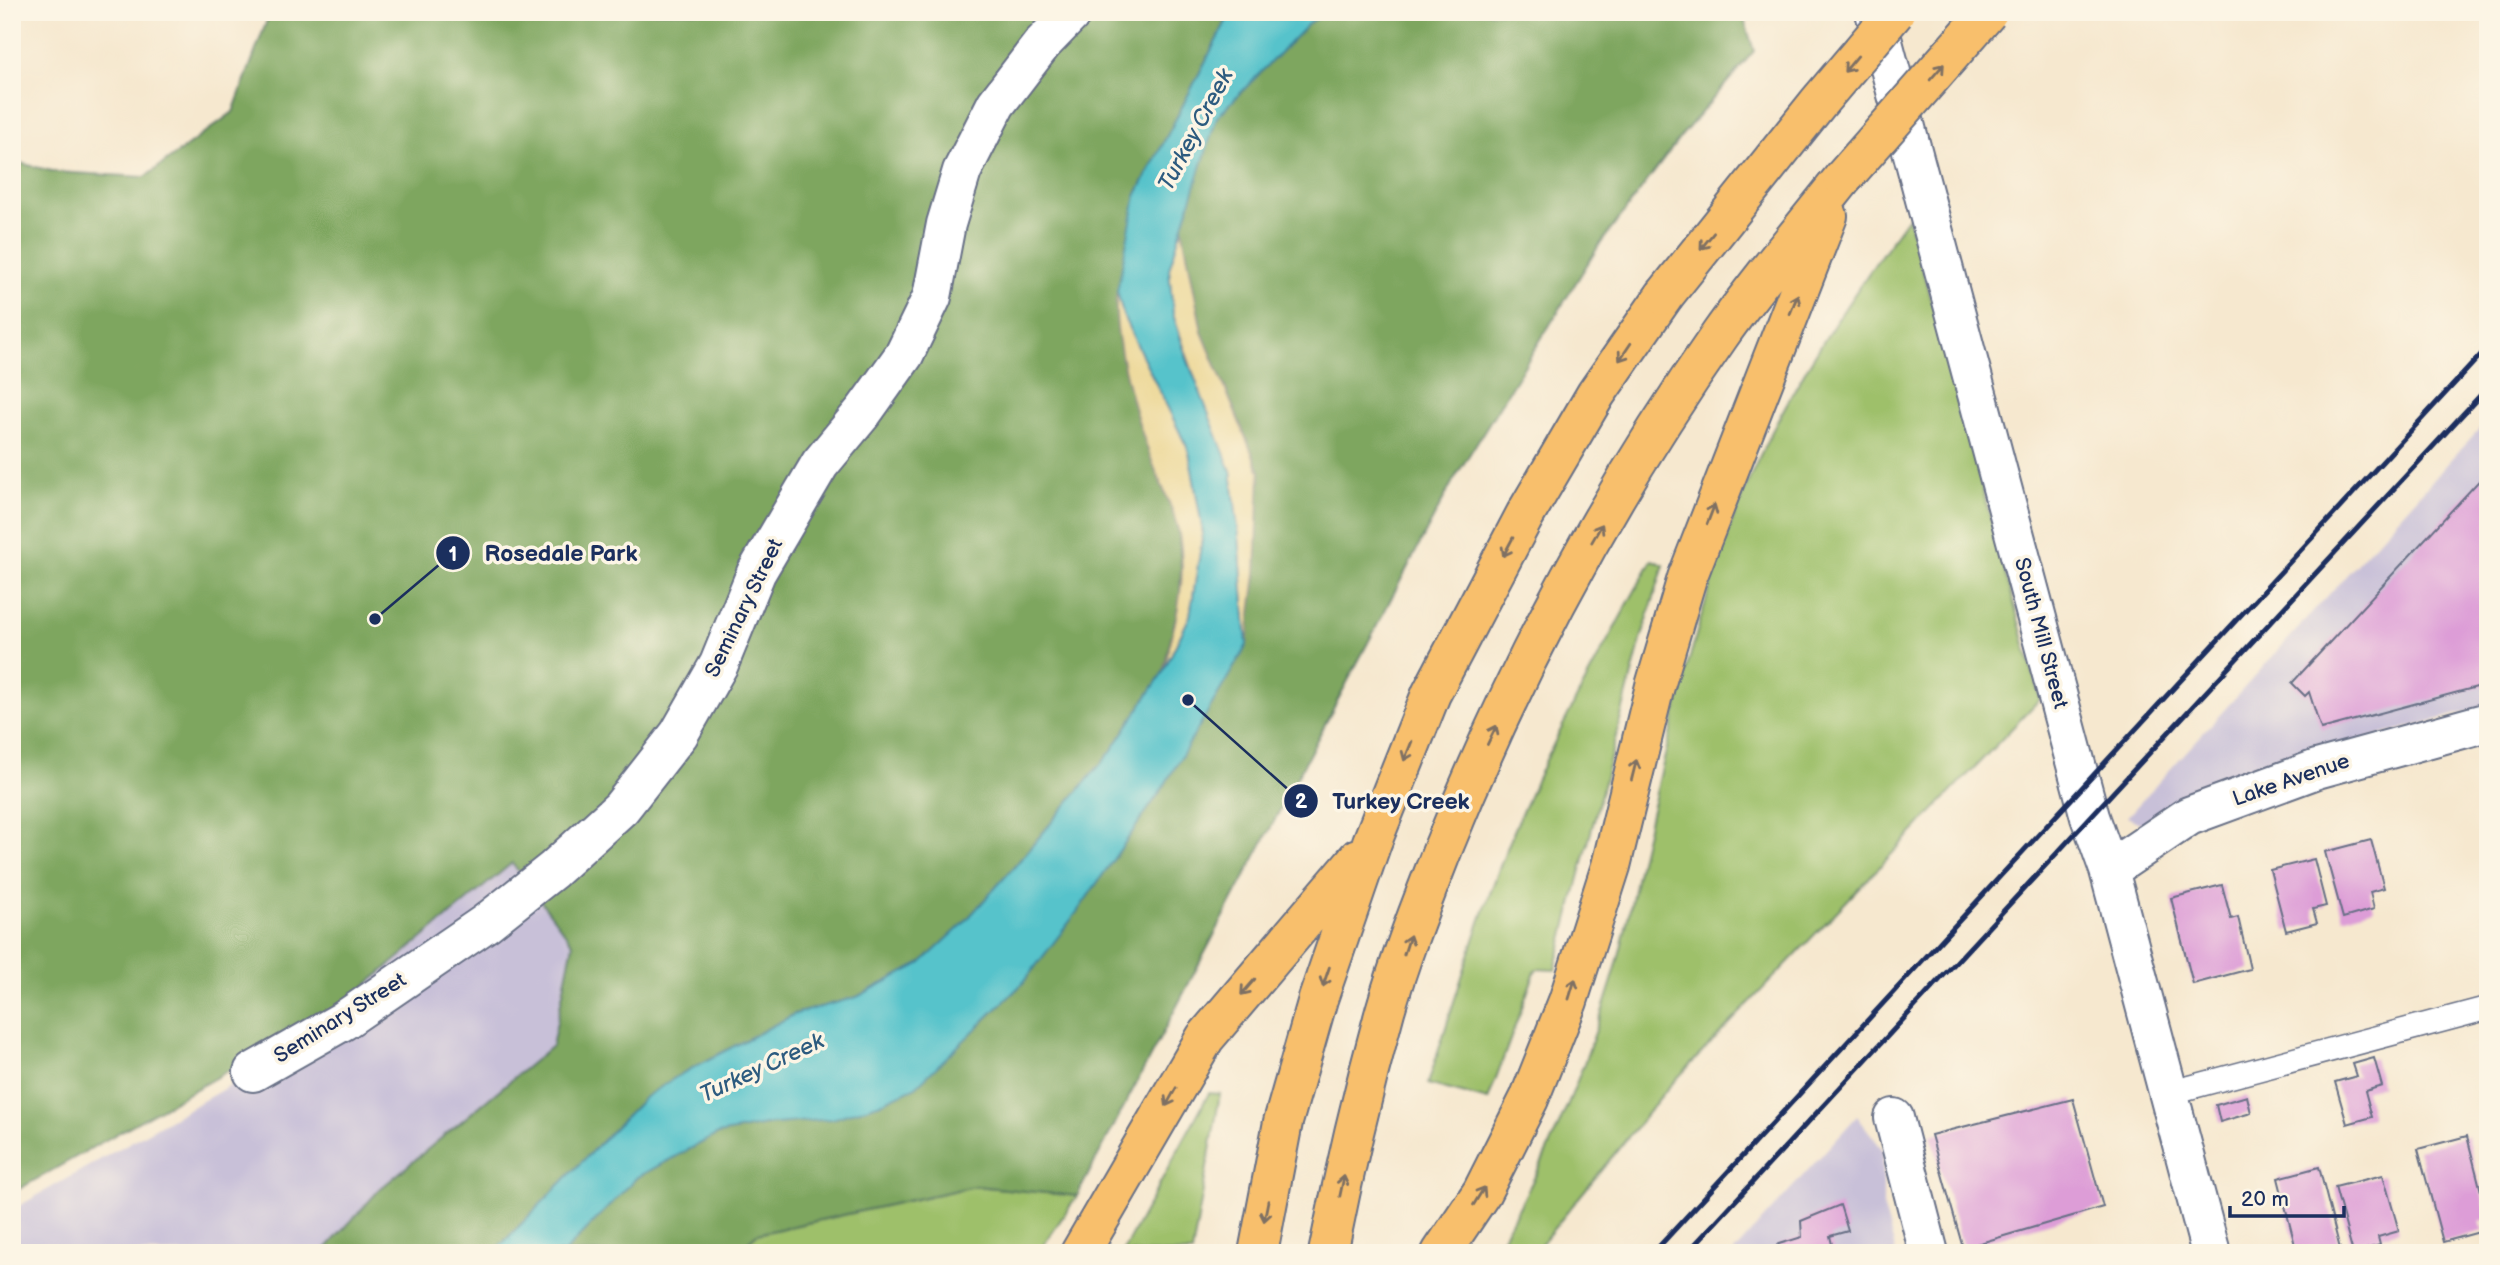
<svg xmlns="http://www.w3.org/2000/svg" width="2500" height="1265" font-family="'Balsamiq Sans',sans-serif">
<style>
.industrial{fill:#c8c0d8}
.green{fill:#9ec06a;stroke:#5c7864;stroke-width:2}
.forest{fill:#7ea65e;stroke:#4c6a5e;stroke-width:2}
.sand{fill:#eeda9e;stroke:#84847e;stroke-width:2}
.water{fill:#56c3cb;stroke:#387994;stroke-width:2}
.building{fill:#dd9dd7}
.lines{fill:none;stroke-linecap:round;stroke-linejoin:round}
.service-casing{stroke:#687086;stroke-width:26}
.minor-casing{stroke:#687086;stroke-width:42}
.motorway-casing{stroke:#687086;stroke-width:42}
.service{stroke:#fff;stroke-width:23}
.minor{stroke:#fff;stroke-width:38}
.motorway{stroke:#f8bf6c;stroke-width:38}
.rail{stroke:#1b2f5e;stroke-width:5}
.motorway-bridge-casing{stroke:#687086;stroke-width:42;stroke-linecap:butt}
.motorway-bridge{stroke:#f8bf6c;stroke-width:38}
.oneway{stroke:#7e7064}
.labels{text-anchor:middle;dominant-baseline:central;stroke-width:7;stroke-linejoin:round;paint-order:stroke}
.street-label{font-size:21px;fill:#1b2f5e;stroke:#fcf5e5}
.water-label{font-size:23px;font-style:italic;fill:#2d5b7f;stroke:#fcf5e5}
.leader{fill:none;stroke:#1b2f5e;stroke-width:2.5}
.callout-dot{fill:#1b2f5e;stroke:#fcf5e5;stroke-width:2.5}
.mark-label{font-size:21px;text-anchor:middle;font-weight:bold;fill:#fff}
.callout-label{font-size:23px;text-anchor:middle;font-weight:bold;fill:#1b2f5e;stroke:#fcf5e5;stroke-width:7;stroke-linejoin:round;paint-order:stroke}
</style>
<rect width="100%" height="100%" fill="#fcf5e5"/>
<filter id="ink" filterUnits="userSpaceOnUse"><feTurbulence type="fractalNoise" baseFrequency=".0143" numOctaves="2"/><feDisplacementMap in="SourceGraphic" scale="14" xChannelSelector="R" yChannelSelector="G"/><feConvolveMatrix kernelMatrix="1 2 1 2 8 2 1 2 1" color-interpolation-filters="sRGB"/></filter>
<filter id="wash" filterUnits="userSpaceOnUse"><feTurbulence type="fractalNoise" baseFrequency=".00686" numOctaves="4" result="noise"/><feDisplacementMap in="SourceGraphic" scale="28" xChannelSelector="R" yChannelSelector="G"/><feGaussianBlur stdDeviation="1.57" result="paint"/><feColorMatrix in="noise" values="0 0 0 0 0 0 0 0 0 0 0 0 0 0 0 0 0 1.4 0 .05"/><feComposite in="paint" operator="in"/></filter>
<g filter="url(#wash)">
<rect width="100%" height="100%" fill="#f6e8cf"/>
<path class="industrial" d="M2488,419V706L2234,774L2181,797L2146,826L2127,817Z
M512,862L573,944L552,1046L380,1189L322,1253H12V1210L253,1072Z
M1857,1116L1883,1150V1205L1896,1253H1733Z"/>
<path class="green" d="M1908,217L2040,699L1667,1089L1534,1253H1494C1546,1162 1580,1084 1611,984C1625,941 1632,896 1642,852C1668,743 1692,635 1729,530C1770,415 1838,315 1908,217Z
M1652,560L1664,565L1642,636L1555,970L1536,969L1488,1100L1428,1084C1457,993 1484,900 1522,812C1560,725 1606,643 1652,560Z
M1209,1093L1220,1094L1192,1253H1122Z
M975,1186L1077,1196L1038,1253H735L757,1234Z"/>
<path class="forest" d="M270,12H1231L1136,196L1155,469L1171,501L1179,536L1181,569L1180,599L1163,672L1110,753L1015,866L962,925L920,964L857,997L795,1014L681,1074L644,1098L493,1253H322L380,1189L552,1046L573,944L512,863L339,1008L12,1193V161L56,172L145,177L233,112Z
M1330,12H1742L1754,51L1682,135L1598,247L1453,481L1077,1196L975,1186L757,1234L735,1253H564L637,1177L718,1134L765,1125L977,1028L1022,984L1077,912L1164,786L1246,645L1256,574L1260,472L1202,332L1181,222L1217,117L1310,22Z"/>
<path class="sand" d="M1181,222L1202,332L1260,472L1256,574L1247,645L1239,537L1231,471L1212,428L1173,314L1169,269Z
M1117,291L1124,318L1189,451L1203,533L1190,616L1163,672C1174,627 1188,582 1179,534C1174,510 1164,492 1155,469C1138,427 1110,335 1117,291Z"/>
<path class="water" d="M1231,12H1330L1310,22L1217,117L1169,269L1173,314L1186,356L1231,471L1239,537L1247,645L1164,786L1077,912L1022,984L916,1087L881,1103L832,1119L765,1125L718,1134L637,1177L564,1253H493L644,1098L681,1074L795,1014L857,997L920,964L962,925L1015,866L1110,753L1163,672L1190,616L1203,533L1189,451L1124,318L1117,291L1136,196Z"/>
<g id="blocks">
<path class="building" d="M2488,471V684L2321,729L2309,692L2305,696L2292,683Z
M2371,840L2384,888L2370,892L2374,909L2343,918L2325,852Z
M2314,859L2326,906L2313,909L2317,923L2286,931L2270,870Z
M2222,885L2231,919L2238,917L2250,969L2193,984L2171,898Z
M2374,1058L2382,1086L2365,1091L2372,1117L2347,1124L2335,1082L2357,1076L2353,1064Z
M2247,1096L2251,1113L2220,1122L2216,1105Z
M2073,1099L2103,1207L1963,1248L1931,1135Z
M2467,1136L2488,1219L2480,1221L2483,1231L2443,1242L2418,1149Z
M2319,1167L2341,1253H2297L2278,1178Z
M2383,1175L2399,1231L2378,1237L2380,1245L2353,1253L2335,1187Z
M1840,1205L1848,1231L1830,1236L1834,1253H1771L1779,1244L1802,1237L1801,1221Z"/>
</g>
</g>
<g filter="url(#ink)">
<use href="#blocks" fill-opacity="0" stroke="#687086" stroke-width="2"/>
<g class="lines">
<defs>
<path id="service" d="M2169,1093L2488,1008"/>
<path id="minor" d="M1875,12L2090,817L2109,870L2211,1253
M2109,870L2189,816L2317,769L2488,722
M253,1072L343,1021L486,923L553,870L621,808L679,734L719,664L756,573L820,464L864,411L904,355L932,297L946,224L962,171L996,104L1042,44L1073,12
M1894,1118L1929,1253"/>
<path id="motorway" d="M1080,1253L1205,1038L1358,858
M1258,1253L1283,1122L1318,999L1372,842L1431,694L1525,515L1596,394L1664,296
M1328,1253C1344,1172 1363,1091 1385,1011C1401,955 1423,900 1444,846C1516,667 1609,493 1720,335C1758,281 1802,230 1843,178
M1441,1253L1482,1192L1529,1099L1568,1001L1611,866L1655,686L1687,578L1828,216"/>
</defs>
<use href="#service" class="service-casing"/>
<use href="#minor" class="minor-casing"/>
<use href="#motorway" class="motorway-casing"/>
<use href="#service" class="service"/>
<use href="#minor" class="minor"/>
<use href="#motorway" class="motorway"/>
<path class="rail" d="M1653,1253L2488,347
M1687,1253L2488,387"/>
<defs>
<path id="motorway-bridge" d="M1843,178L1988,12
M1664,296L1818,103L1895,12"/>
</defs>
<use href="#motorway-bridge" class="motorway-bridge-casing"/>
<use href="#motorway-bridge" class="motorway-bridge"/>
</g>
<defs><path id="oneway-shaft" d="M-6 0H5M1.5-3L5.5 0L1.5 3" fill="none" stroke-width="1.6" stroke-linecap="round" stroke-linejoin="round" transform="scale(1.75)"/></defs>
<g class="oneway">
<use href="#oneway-shaft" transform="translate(1851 64) rotate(130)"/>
<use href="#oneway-shaft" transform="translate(1937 72) rotate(-49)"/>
<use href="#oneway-shaft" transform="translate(1707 241) rotate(129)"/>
<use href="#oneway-shaft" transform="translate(1794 304) rotate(-68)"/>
<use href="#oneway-shaft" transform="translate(1625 352) rotate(124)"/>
<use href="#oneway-shaft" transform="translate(1711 514) rotate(-69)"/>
<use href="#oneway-shaft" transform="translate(1597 533) rotate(-60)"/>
<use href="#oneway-shaft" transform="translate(1508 547) rotate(118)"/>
<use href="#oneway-shaft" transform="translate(1492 735) rotate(-64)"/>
<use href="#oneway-shaft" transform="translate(1408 751) rotate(112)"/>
<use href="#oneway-shaft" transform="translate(1634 770) rotate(-76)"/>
<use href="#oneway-shaft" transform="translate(1407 945) rotate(-72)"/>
<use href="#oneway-shaft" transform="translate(1326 977) rotate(109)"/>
<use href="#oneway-shaft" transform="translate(1248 987) rotate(131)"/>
<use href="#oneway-shaft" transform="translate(1572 989) rotate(-73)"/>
<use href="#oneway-shaft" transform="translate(1171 1097) rotate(119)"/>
<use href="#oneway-shaft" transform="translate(1342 1186) rotate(-78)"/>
<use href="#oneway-shaft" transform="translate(1479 1196) rotate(-58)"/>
<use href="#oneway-shaft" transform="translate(1266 1211) rotate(101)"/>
</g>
</g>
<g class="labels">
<g class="street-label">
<text transform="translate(744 608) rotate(-64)">Seminary Street</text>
<text transform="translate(2041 633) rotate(75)">South Mill Street</text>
<text transform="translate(2291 780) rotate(-19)">Lake Avenue</text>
<text transform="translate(340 1018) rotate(-32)">Seminary Street</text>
</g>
<g class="water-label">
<text transform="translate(1196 130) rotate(-62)">Turkey Creek</text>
<text transform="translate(762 1068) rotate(-25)">Turkey Creek</text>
</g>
</g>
<path class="leader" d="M375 619L453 553M1188 700L1301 801"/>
<g class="callout-dot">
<circle cx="375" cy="619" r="7"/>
<circle cx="1188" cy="700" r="7"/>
<circle cx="453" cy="553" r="18"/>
<circle cx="1301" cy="801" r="18"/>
</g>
<g class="mark-label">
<text x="453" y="561">1</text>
<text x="1301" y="808">2</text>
</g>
<g class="callout-label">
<text x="561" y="561">Rosedale Park</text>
<text x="1401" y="809">Turkey Creek</text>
</g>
<rect width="2500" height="1265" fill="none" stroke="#fcf5e5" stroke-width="42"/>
<path d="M2230 1206v10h114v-10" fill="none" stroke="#1b2f5e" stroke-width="3.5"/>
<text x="2241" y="1206" font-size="21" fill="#1b2f5e" stroke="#fcf5e5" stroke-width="5" paint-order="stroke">20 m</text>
</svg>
